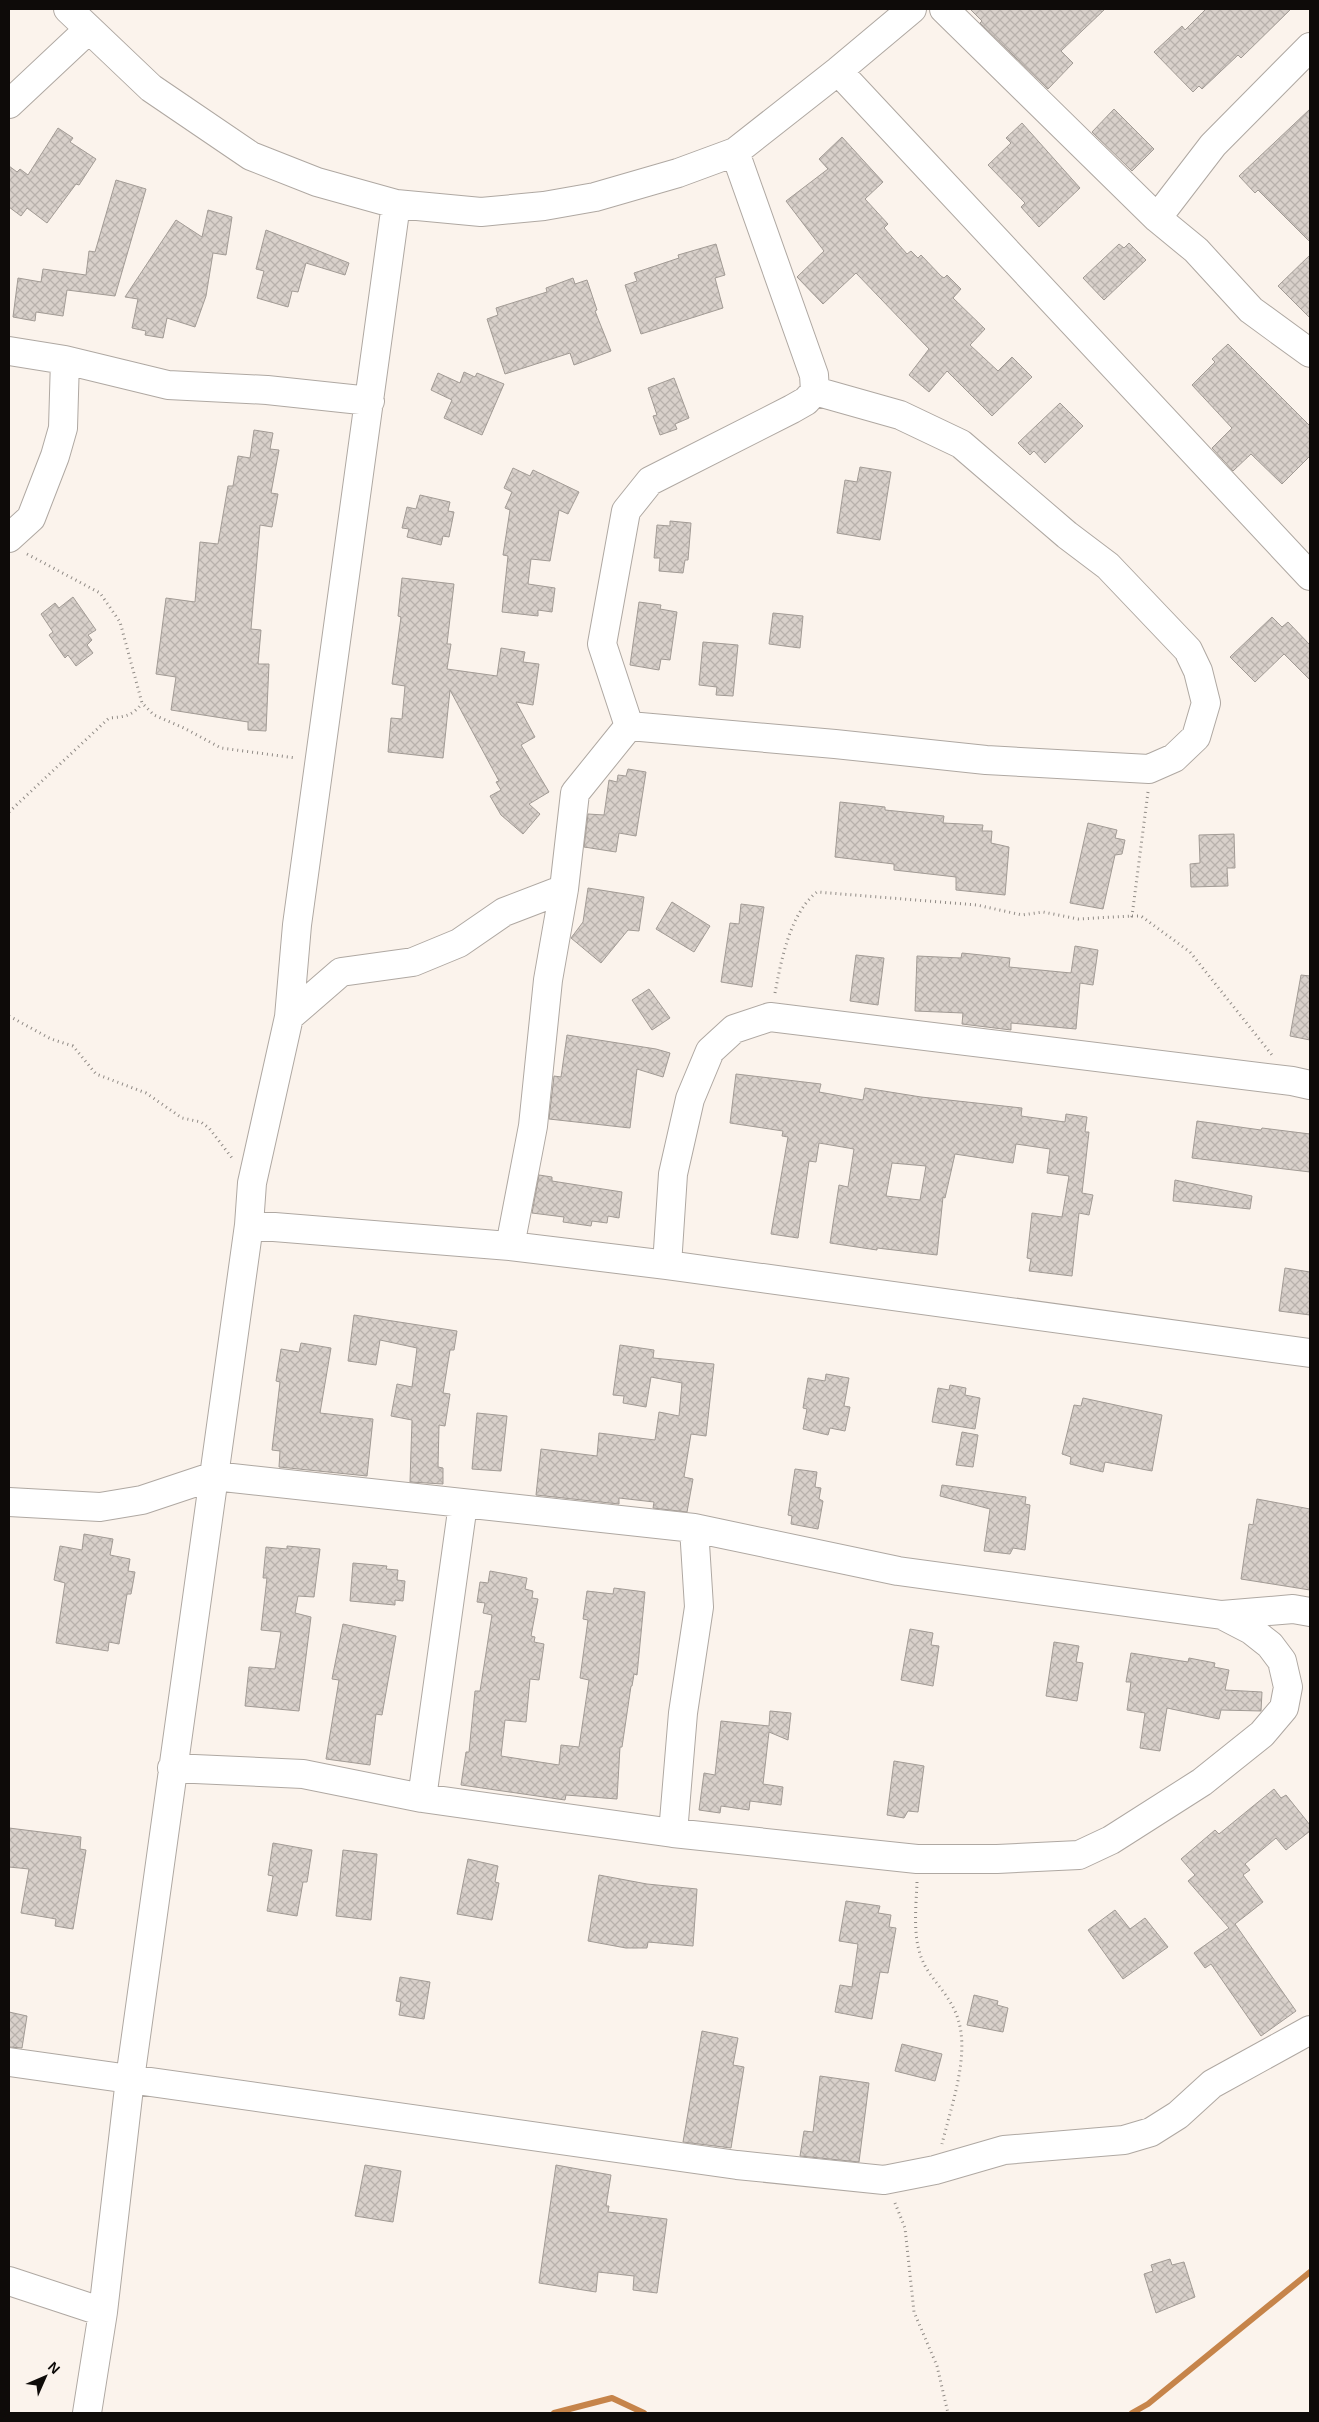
<svg xmlns="http://www.w3.org/2000/svg" width="1319" height="2422" font-family="Helvetica,sans-serif">
<style>
.lines{fill:none;stroke-linecap:round;stroke-linejoin:round}
.stream{stroke:#c6844a;stroke-width:6}
.building{fill:url(#building-cross-hatch);stroke:#a29b95;fill-rule:evenodd}
.minor-casing{stroke:#afa8a2;stroke-width:30}
.path{stroke:#908b86;stroke-width:3;stroke-dasharray:1 4;stroke-linecap:butt}
.minor{stroke:#fff;stroke-width:28}
</style>
<defs>
<pattern id="building-cross-hatch" width="8" height="8" patternUnits="userSpaceOnUse" patternTransform="scale(1.25)"><rect width="8" height="8" fill="#d8d0ca"/><path d="M0 0l8 8M0 8l8-8" fill="none" stroke="#b8b1ac"/></pattern>
</defs>
<rect width="100%" height="100%" fill="#fbf3ec"/>
<g class="lines">
<path class="stream" d="M554,2413L612,2398L644,2413
M1132,2413L1148,2404L1310,2272"/>
</g>
<path class="building" d="M970,9H1105L1061,51L1073,63L1048,89L980,23L982,21Z
M1206,9H1291L1241,58L1238,55L1202,89L1199,86L1193,92L1154,52L1182,26L1185,30Z
M1114,109L1154,149L1132,171L1092,132Z
M1310,109V242L1258,190L1255,193L1239,176Z
M1022,123L1080,188L1039,227L1021,207L1025,203L988,165L1011,143L1006,138Z
M58,128L73,138L70,142L96,159L79,185L76,184L47,223L27,208L21,216L9,207V166L17,172L20,169L28,175Z
M842,137L883,182L865,199L888,224L884,228L907,254L911,251L918,258L921,255L941,276L944,278L947,275L961,289L953,298L985,329L970,345L998,371L1012,357L1032,377L992,416L947,371L929,392L909,375L929,349L856,273L823,304L797,277L824,251L786,201L828,169L819,159Z
M116,180L146,189L115,296L67,290L63,316L36,312L35,321L13,317L18,278L41,282L43,269L86,275L89,251L95,252Z
M208,210L232,217L226,255L213,253L206,296L195,327L167,318L163,338L145,335L146,331L132,328L138,299L125,297L176,220L202,237Z
M266,230L349,263L345,275L306,263L298,292L292,291L288,307L257,298L264,271L256,269Z
M1129,243L1146,260L1104,300L1083,278L1119,244L1124,248Z
M716,244L725,275L715,278L723,308L641,334L625,285L637,281L634,273L679,258L678,255Z
M1310,255V318L1278,286Z
M573,278L575,284L587,280L597,310L595,311L611,351L574,365L570,353L505,374L487,319L498,315L496,308L547,292L546,288Z
M1228,344L1310,426V456L1282,484L1251,454L1233,471L1212,448L1232,428L1192,385L1215,362L1212,359Z
M464,372L475,377L477,373L504,384L482,435L444,418L452,400L431,390L438,373L460,383Z
M674,378L689,418L675,424L677,429L660,435L653,416L657,415L648,388Z
M1060,403L1083,426L1045,463L1034,451L1030,455L1018,443Z
M254,430L273,433L270,449L279,450L271,493L278,494L272,527L260,525L251,629L261,630L258,664H269L266,731L248,730V722L171,710L176,677L156,674L166,598L195,602L200,542L218,544L228,486H233L238,456L250,458Z
M860,467L891,472L880,540L837,533L845,480L857,482Z
M513,468L530,476L533,470L579,492L568,514L559,510L550,561L531,559L528,584L555,588L552,612L538,610V616L502,612L508,556L503,555L510,510L505,508L512,492L504,488Z
M420,495L450,502L448,511L454,512L449,537L443,536L441,545L407,537L409,529L402,528L407,507L416,509Z
M670,521L691,523L688,560H685L683,573L659,571L660,558H654L657,525L670,526Z
M402,578L454,584L447,644H451L447,669L497,676L501,648L525,652L523,662L539,664L533,705L516,702L535,737L521,745L549,792L529,804L540,814L523,834L501,815L490,796L501,790L496,782L499,781L450,690L443,758L388,752L391,718L402,719L405,686L392,684L401,617L398,616Z
M73,597L96,630L88,635L92,640L87,645L93,653L76,666L68,655L65,658L49,635L53,632L41,614L55,603L59,608Z
M639,602L661,605L660,609L677,612L670,660L661,659L659,670L630,665Z
M773,613L803,616L800,648L769,644Z
M1272,617L1282,627L1288,622L1310,645V680L1284,654L1255,682L1230,657Z
M703,642L738,645L733,696L716,695L717,687L699,685Z
M628,769L646,772L636,836L619,833L616,852L584,847L588,814L604,815L609,780L617,782L618,775L626,776Z
M840,802L885,807V810L944,816L943,823L983,825L982,831H992L991,843L1009,847L1005,895L956,890V877L894,870V864L835,857Z
M1088,823L1117,830L1115,838L1125,840L1122,854L1115,855L1103,909L1070,903Z
M1234,834L1235,868H1227L1228,886L1191,887L1190,864L1200,863L1199,835Z
M588,888L644,897L639,931L628,930L601,963L571,938L583,922Z
M672,902L710,926L694,952L656,929Z
M741,904L764,907L752,987L721,982L730,923L739,924Z
M1075,946L1098,950L1093,985L1080,983L1076,1029L1011,1023V1030L962,1024L963,1013L915,1011L917,956L961,958L962,953L1010,958L1009,967L1071,973Z
M856,955L884,958L878,1005L850,1001Z
M1301,975L1310,976V1040L1290,1036Z
M649,989L670,1018L652,1030L632,1000Z
M567,1035L656,1049L670,1053L663,1077L637,1069L630,1128L549,1119L554,1076L561,1077Z
M736,1074L821,1084L819,1092L863,1100L865,1088L921,1097L1022,1108L1021,1116L1065,1122L1066,1114L1087,1117L1085,1132H1089L1082,1193L1093,1195L1089,1215L1079,1213L1072,1276L1029,1271L1031,1259L1027,1258L1032,1213L1062,1217L1069,1176L1047,1173L1050,1149L1016,1144L1013,1163L955,1154L945,1198L943,1197L937,1255L877,1248V1250L830,1243L839,1185L848,1187L854,1149L819,1143L816,1162L809,1161L798,1238L771,1234L788,1137L782,1136L783,1131L730,1123ZM892,1163L926,1166L920,1200L886,1196Z
M1197,1121L1261,1130L1262,1128L1310,1134V1172L1192,1158Z
M539,1175L552,1177V1181L622,1192L619,1218L608,1216L607,1223L592,1221L591,1226L563,1222L564,1217L532,1213Z
M1175,1180L1252,1196L1250,1209L1173,1201Z
M1285,1268L1310,1272V1315L1279,1311Z
M354,1315L457,1331L454,1350H450L443,1393L450,1394L445,1426L439,1425L438,1467L443,1468V1484L410,1482L412,1420L391,1416L397,1384L412,1387L417,1348L380,1340L376,1365L348,1361Z
M301,1343L331,1348L320,1413L373,1419L367,1476L279,1467L280,1451L272,1450L280,1382L276,1381L281,1349L299,1352Z
M620,1345L654,1350L653,1358L714,1364L706,1436L691,1434L684,1477L693,1479L687,1512L653,1508L654,1502L619,1498V1504L536,1495L541,1449L597,1456L599,1433L655,1440L659,1412L679,1416L682,1383L651,1377L646,1407L623,1403L624,1396L613,1395Z
M826,1374L849,1378L844,1406L850,1407L845,1431L830,1428L828,1435L803,1429L807,1409L803,1408L808,1378L825,1381Z
M950,1385L966,1388L965,1395L980,1398L975,1429L932,1422L938,1388L949,1390Z
M1083,1398L1162,1415L1152,1471L1105,1462L1103,1472L1070,1464L1071,1457L1062,1454L1074,1405L1081,1406Z
M477,1413L507,1416L501,1471L472,1469Z
M962,1432L978,1435L973,1467L956,1465Z
M795,1469L817,1472L815,1487L821,1488L819,1499L823,1501L818,1529L791,1524L792,1516L788,1515Z
M942,1485L1026,1497L1025,1504L1030,1505L1025,1550L1013,1548L1010,1554L984,1551L990,1509L940,1496Z
M1257,1499L1310,1509V1590L1241,1579L1249,1524L1253,1525Z
M84,1534L113,1539L110,1555L130,1559L128,1571L135,1572L131,1594H127L119,1644L109,1642L108,1651L56,1643L65,1583L54,1580L60,1546L82,1550Z
M287,1546L320,1549L314,1597L298,1596L295,1613L311,1617L299,1711L245,1706L249,1667L275,1669L281,1632L261,1630L267,1578H263L266,1547L287,1549Z
M353,1563L387,1566L386,1569L398,1570L397,1580L405,1581L403,1601L395,1600V1605L350,1601Z
M490,1571L527,1578L525,1589L533,1591L532,1598L538,1599L531,1636L535,1637L534,1642L544,1644L539,1680L530,1679L526,1722L505,1720L501,1756L559,1765L561,1745L579,1747L589,1680L580,1678L588,1620L583,1619L587,1591L613,1594L614,1588L645,1592L637,1675L634,1674L632,1686H631L622,1747H620L617,1799L566,1795L565,1800L461,1785L466,1752H469L475,1691H480L492,1615L483,1613L485,1603L477,1602L480,1582L488,1583Z
M343,1624L396,1636L382,1715L376,1714L370,1765L326,1759L339,1680L332,1679Z
M910,1629L933,1633L931,1645L939,1646L933,1686L901,1680Z
M1054,1642L1079,1646L1076,1662L1083,1663L1077,1701L1046,1696Z
M1131,1653L1188,1662L1189,1658L1215,1663L1214,1667L1229,1670L1225,1690L1262,1692L1261,1711L1221,1710L1219,1719L1167,1708L1160,1751L1140,1748L1145,1713L1127,1710L1131,1682H1126Z
M770,1711L791,1713L788,1740L769,1732L763,1784L783,1787L781,1805L750,1801L749,1810L721,1806L720,1813L699,1810L704,1773L715,1775L721,1721L769,1726Z
M894,1761L924,1766L918,1812L908,1811L904,1818L887,1815Z
M1274,1789L1281,1798L1286,1795L1310,1825V1831L1286,1850L1276,1838L1245,1864L1250,1870L1243,1875L1263,1902L1235,1924L1296,2011L1261,2036L1211,1964L1205,1968L1194,1953L1229,1928L1188,1881L1195,1875L1181,1859L1215,1830L1219,1834Z
M9,1828L81,1837L80,1849L86,1850L73,1929L55,1926L56,1919L21,1913L29,1869L9,1867Z
M273,1843L312,1850L307,1882H303L297,1916L267,1911L273,1876L268,1875Z
M343,1850L377,1854L371,1920L336,1916Z
M468,1859L498,1866L495,1882L499,1883L492,1920L457,1914Z
M599,1875L647,1884L697,1889L693,1946L648,1942L647,1948H626L588,1941Z
M846,1901L880,1906L878,1913L891,1915L889,1927L896,1928L888,1973L880,1972L872,2019L835,2012L840,1985L852,1987L858,1944L839,1941Z
M1115,1910L1130,1929L1145,1918L1168,1947L1123,1979L1088,1930Z
M400,1977L430,1982L424,2019L399,2015L401,2002L396,2001Z
M974,1995L998,2001L997,2005L1008,2008L1003,2032L967,2025Z
M9,2012L27,2016L22,2048L9,2047Z
M702,2031L738,2038L733,2065L744,2067L731,2148L683,2142Z
M902,2044L942,2054L935,2081L895,2071Z
M820,2076L869,2083L859,2162L800,2156L804,2131L813,2132Z
M365,2165L401,2171L393,2222L355,2216Z
M556,2165L611,2175L606,2206H609L608,2212L667,2219L657,2293L633,2290L634,2276L598,2272L596,2292L539,2283Z
M1170,2259L1172,2265L1184,2262L1195,2297L1156,2313L1144,2274L1153,2271L1151,2265Z"/>
<g class="lines">
<defs>
<path id="minor" d="M68,9L151,88L251,156L317,182L396,204L481,212L544,206L595,197L678,173L735,152L838,71L912,9
M944,9L1157,218L1196,250L1251,310L1310,353
M838,71L1310,576
M9,104L89,29
M1157,218L1213,145L1310,47
M9,351L65,360
M9,538L31,518L55,456L63,428L65,360L168,385L267,390L370,401
M629,726L835,744L986,760L1149,769L1174,758L1196,737L1206,703L1198,671L1188,650L1108,566L1067,535L961,444L900,415L815,391
M289,1017L341,972L413,962L459,943L504,912L564,889
M249,1225L510,1246L667,1265L1310,1353
M510,1246L533,1126L548,980L564,889L575,793L629,726L602,644L626,511L650,481L792,409L806,401L815,391L814,375L735,152
M667,1265L673,1174L690,1099L710,1051L734,1029L770,1017L1292,1081L1310,1085
M9,1502L100,1507L142,1500L214,1476L694,1528L898,1571L1222,1615L1251,1630L1270,1645L1282,1661L1288,1687L1284,1708L1262,1734L1202,1782L1111,1840L1079,1855L997,1859H917L673,1833L422,1798L303,1774L172,1768
M1222,1615L1293,1609L1310,1612
M422,1798L463,1504
M673,1833L683,1713L699,1607L694,1528
M9,2062L737,2165L884,2180L935,2170L1004,2150L1124,2140L1151,2132L1178,2115L1212,2084L1310,2030
M9,2281L103,2312
M87,2413L103,2312L130,2079L249,1225L252,1183L289,1017L297,925L396,204"/>
</defs>
<use href="#minor" class="minor-casing"/>
<path class="path" d="M27,554L100,593L120,622L142,703L154,715L184,728L221,748L296,758
M1148,792L1132,916H1141L1190,952L1272,1055
M9,812L109,718C124,717 133,716 142,703
M775,993C781,961 790,913 817,892L977,905L1022,915L1043,912L1078,919L1132,916
M9,1016L51,1039L73,1046L96,1074L146,1093L182,1118L201,1122L209,1128L232,1158
M917,1882C916,1912 911,1945 928,1971C938,1986 951,1999 957,2016C971,2054 951,2106 942,2144
M895,2203L905,2228L914,2312L937,2366L948,2413"/>
<use href="#minor" class="minor"/>
</g>
<rect width="1319" height="2422" fill="none" stroke="#0e0b09" stroke-width="20"/>
<g transform="translate(45 2377) rotate(45)" stroke="#fbf3ec" stroke-width="4" paint-order="stroke">
<path d="M0-4L9 19L0 12L-9 19Z" fill="#0e0b09"/>
<text y="-8" font-size="14" font-weight="bold" text-anchor="middle" fill="#0e0b09">N</text>
</g>
</svg>
